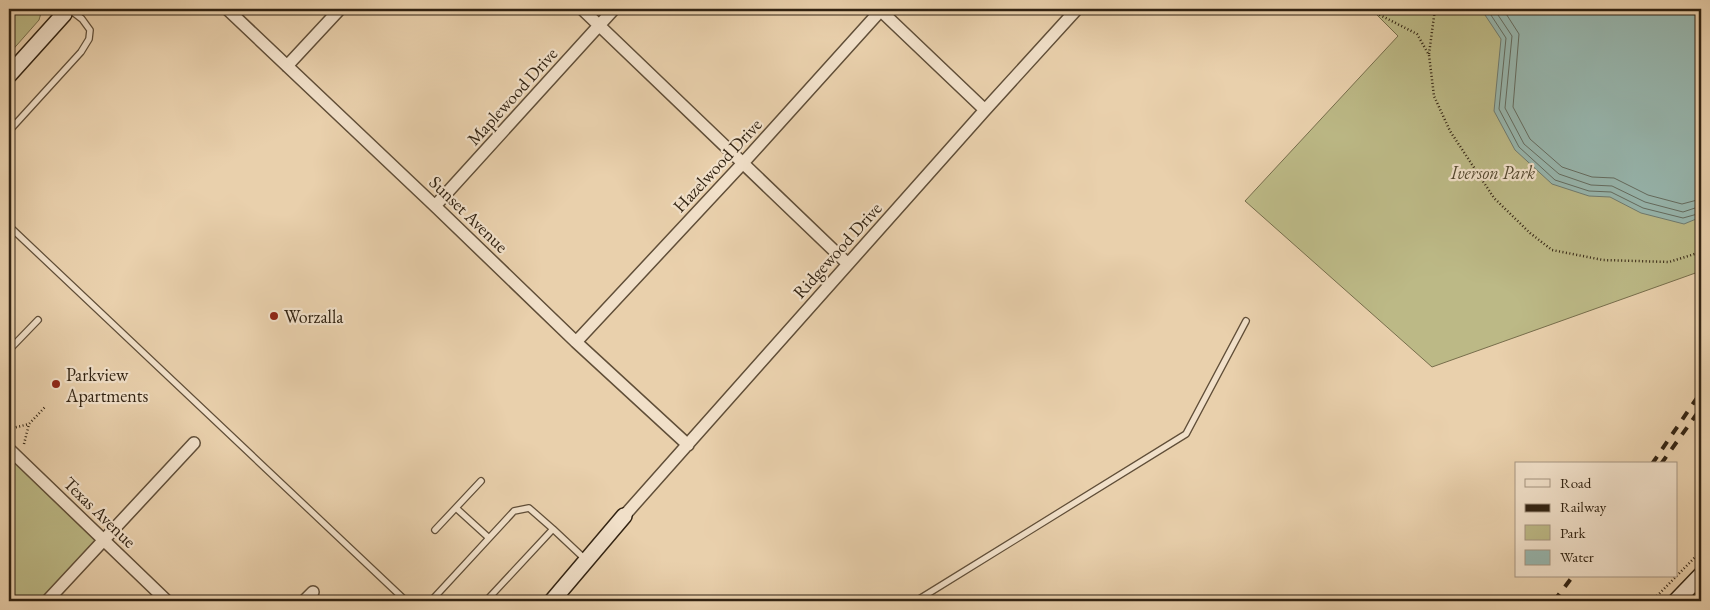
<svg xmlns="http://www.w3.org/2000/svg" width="1710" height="610" font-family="'EB Garamond',serif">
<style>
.green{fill:#bcb986;stroke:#776e4c}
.water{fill:#97b6ae;stroke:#6f7b70}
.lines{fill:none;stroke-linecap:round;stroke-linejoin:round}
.shore{stroke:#646c60;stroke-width:1}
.lane-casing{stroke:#604e38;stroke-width:8}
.street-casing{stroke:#604e38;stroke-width:14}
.secondary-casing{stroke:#322312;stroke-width:18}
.path{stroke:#322312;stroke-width:2.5;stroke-dasharray:1 2.5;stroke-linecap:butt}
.lane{stroke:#f1e0c9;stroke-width:5.5}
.street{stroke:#f1e0c9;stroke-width:11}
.secondary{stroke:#f1e0c9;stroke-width:15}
.rail{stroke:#322312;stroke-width:4;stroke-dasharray:9 9;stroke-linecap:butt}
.poi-dot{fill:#8f2418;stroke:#f1e0c9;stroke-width:2}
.labels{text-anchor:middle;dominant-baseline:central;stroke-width:4.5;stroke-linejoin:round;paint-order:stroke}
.street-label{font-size:18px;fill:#322312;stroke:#f1e0c9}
.park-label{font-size:18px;font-style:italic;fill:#54482f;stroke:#f1e0c9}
.poi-label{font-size:18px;fill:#322312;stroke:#f1e0c9;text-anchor:start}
</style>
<rect width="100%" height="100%" fill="#e9d0ac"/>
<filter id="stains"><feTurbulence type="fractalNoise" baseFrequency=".004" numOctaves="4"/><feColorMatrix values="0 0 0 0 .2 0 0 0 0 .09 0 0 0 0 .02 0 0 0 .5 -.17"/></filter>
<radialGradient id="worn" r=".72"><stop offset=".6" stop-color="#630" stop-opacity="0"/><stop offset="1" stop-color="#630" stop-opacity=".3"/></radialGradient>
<path class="green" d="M9,9H40L41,13L39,20L9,54Z
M1371,9H1701V271L1432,367L1245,201L1398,36Z
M9,449L104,540L47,601H9Z"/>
<path class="water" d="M1481,9H1701V217L1684,224L1641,213L1610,197L1589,196L1552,184L1515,150L1494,111L1501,39Z"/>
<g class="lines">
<path class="shore" d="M1487,9L1506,38L1499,109L1519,147L1555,180L1589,191L1611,192L1643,208L1683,218L1701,213
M1494,9L1512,36L1505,108L1524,144L1559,174L1591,185L1612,186L1645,202L1683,212L1701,206
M1503,9L1519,34L1513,107L1530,139L1562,167L1592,177L1614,178L1648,195L1682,204L1701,199"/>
<defs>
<path id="lane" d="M9,131L81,52L89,39L90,30L82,19L69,9
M9,226L406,601
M9,350L38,320
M456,508L489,538
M553,529L586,560
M435,530L481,481
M431,601L514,511L529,508L553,529L486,601
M916,601L1186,434L1246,321"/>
<path id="street" d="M227,9L435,206L576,342L688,445
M582,9L848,264
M879,9L985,110
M287,66L340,9
M435,206L614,9
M576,342L743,163L882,9
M9,449L167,601
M624,516L985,110L1077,9
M47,601L194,443
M304,601L313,592"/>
<path id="secondary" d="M9,75L64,14L58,9
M552,601L624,516
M1676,601L1701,575"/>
</defs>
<use href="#lane" class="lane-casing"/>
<use href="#street" class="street-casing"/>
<use href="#secondary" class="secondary-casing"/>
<path class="path" d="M1376,9L1378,14L1417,34L1429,55L1434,96L1450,131L1494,198L1530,233L1552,250L1603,260L1669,262L1701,252
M1429,54L1435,9
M9,429L29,424L46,406
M24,444L29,424
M1652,601L1701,551"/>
<use href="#lane" class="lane"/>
<use href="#street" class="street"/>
<use href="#secondary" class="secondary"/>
<path class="rail" d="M1652,464L1701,392
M1661,464L1701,408
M1554,601L1573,576"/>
</g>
<g class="poi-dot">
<circle cx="274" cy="316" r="5"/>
<circle cx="56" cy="384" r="5"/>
</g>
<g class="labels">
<g class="street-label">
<text transform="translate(512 96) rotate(-48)">Maplewood Drive</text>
<text transform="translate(717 165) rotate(-47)">Hazelwood Drive</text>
<text transform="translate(469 214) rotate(44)">Sunset Avenue</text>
<text transform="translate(837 250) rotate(-48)">Ridgewood Drive</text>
<text transform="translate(100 512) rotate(44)">Texas Avenue</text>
</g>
<g class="park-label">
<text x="1493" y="172">Iverson Park</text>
</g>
<g class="poi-label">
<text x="284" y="316">Worzalla</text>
<text x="66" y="374">Parkview<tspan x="66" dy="21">Apartments</tspan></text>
</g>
</g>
<rect width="1710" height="610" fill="none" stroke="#e9d0ac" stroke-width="30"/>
<rect x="10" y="10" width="1690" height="590" fill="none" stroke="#322312" stroke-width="2.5"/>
<rect x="15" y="15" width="1680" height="580" fill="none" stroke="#322312"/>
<rect x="1515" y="462" width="162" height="115" fill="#f1e0c9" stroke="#a59480"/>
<rect x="1525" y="479" width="25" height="8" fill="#f1e0c9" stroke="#a59480"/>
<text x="1560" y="488" font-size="15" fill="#322312">Road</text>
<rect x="1525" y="504" width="25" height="8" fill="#322312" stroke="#a59480"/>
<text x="1560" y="512" font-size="15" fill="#322312">Railway</text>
<rect x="1525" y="525" width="25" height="15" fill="#bcb986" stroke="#a59480"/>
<text x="1560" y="538" font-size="15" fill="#322312">Park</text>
<rect x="1525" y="550" width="25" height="15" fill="#97b6ae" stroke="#a59480"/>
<text x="1560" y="562" font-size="15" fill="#322312">Water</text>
<rect width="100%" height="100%" filter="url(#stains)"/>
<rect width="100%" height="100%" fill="url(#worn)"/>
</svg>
